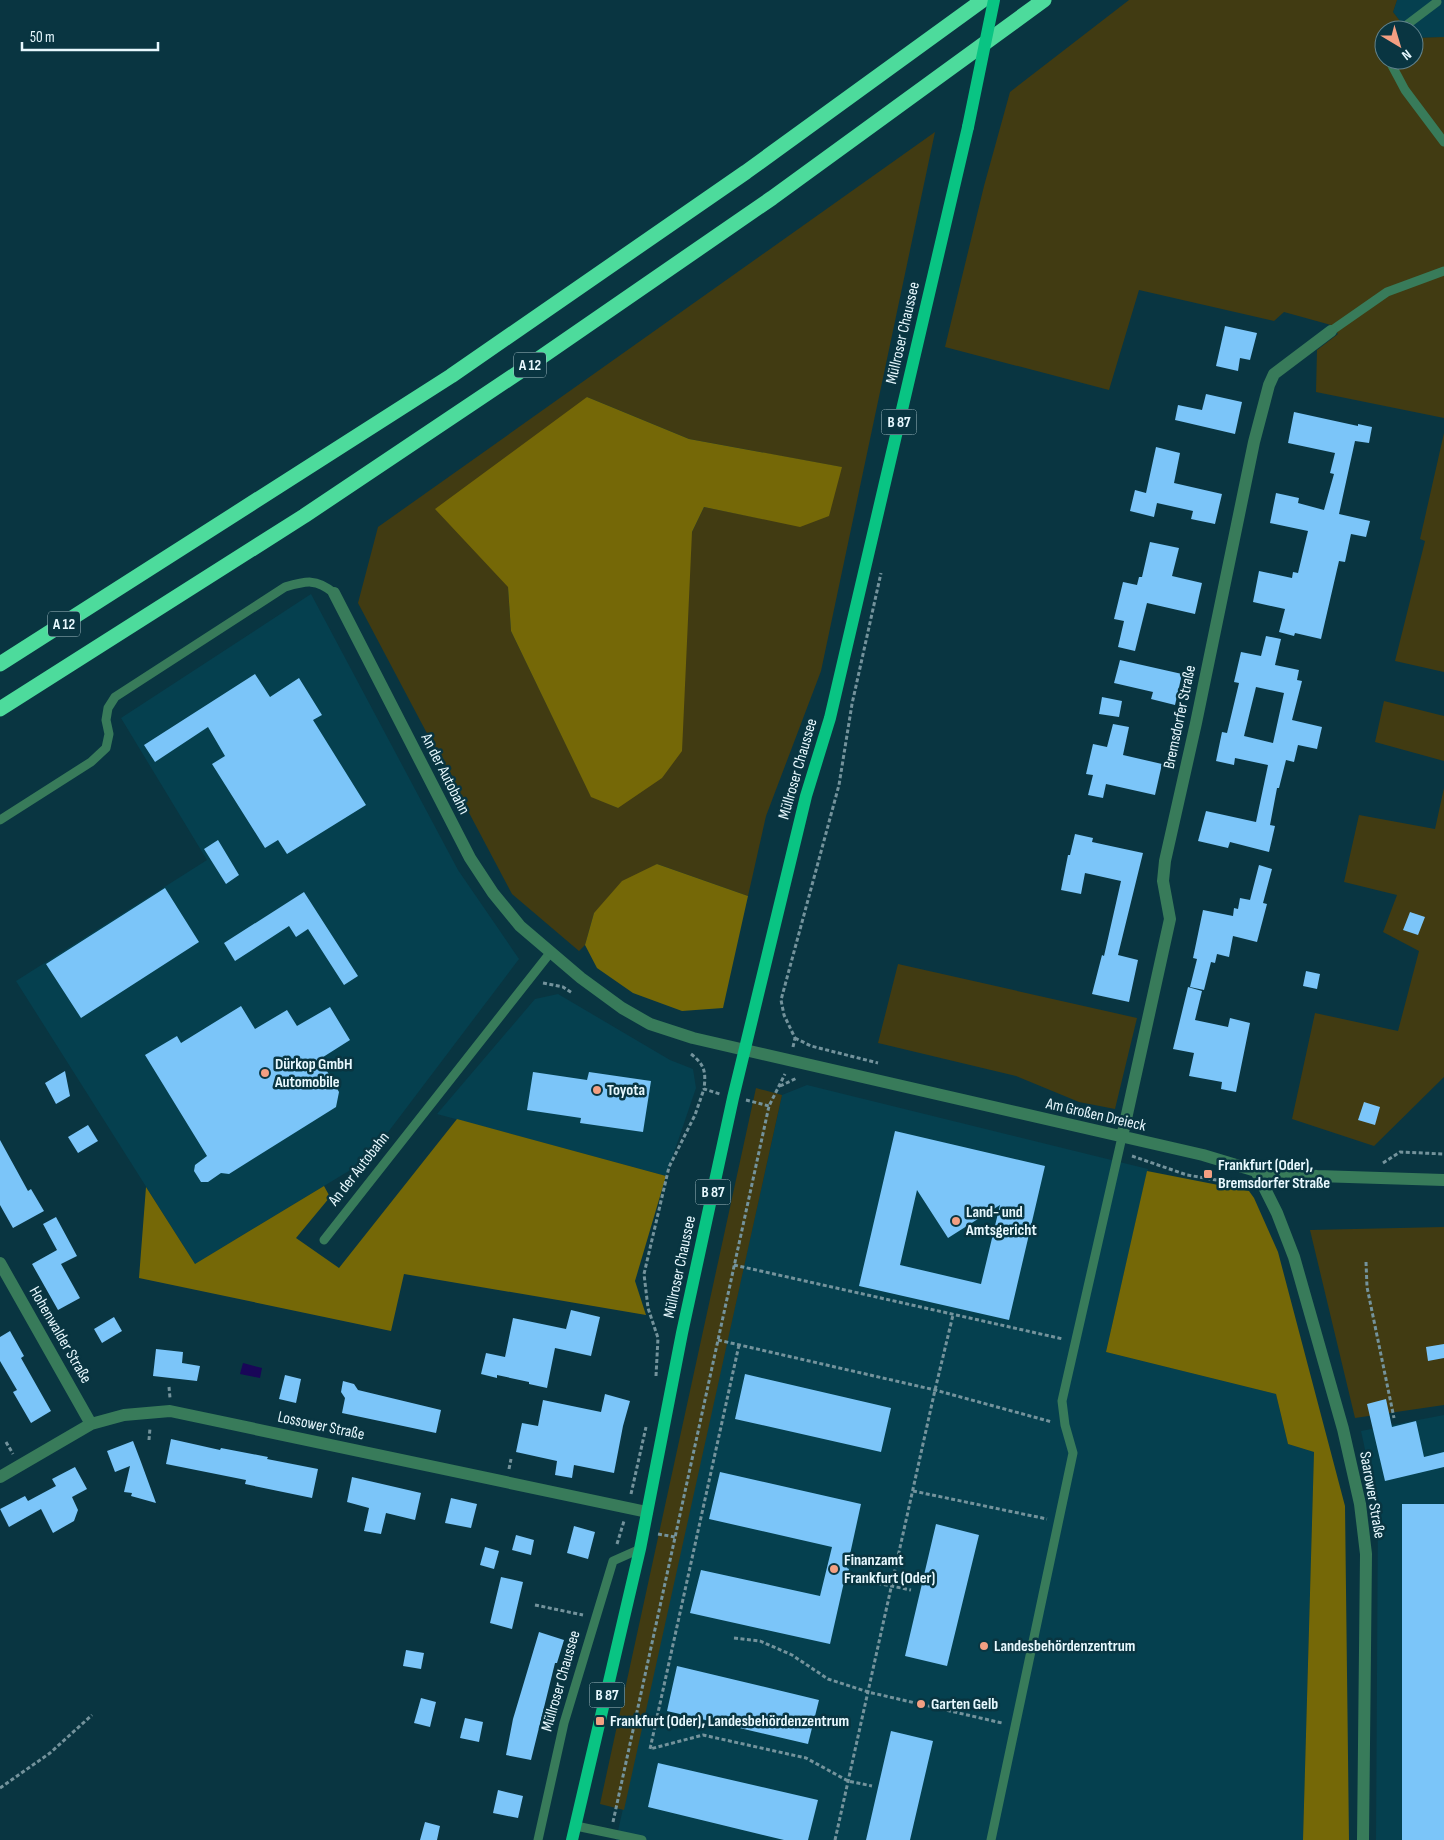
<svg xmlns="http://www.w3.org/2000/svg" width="1444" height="1840" font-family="'Sofia Sans Condensed',sans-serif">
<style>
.built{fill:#05404f}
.green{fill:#413b12;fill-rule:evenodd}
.forest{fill:#756807}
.water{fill:#190658}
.building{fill:#7bc5f9;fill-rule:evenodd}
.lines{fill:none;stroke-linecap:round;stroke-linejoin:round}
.path{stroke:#74939c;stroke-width:3;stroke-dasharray:4 2.5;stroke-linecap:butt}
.service{stroke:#387b5a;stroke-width:9}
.minor{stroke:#387b5a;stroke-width:12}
.primary{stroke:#09c483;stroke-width:12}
.motorway{stroke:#4ddb9c;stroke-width:15}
.primary-bridge{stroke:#09c483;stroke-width:12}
.poi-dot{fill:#f39f82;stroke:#093541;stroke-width:2}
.labels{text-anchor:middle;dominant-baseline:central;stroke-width:5;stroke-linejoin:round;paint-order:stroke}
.shield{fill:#093541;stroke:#a4bec5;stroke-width:1}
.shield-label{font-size:15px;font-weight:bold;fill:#e7f8fe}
.street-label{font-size:16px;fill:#e7f8fe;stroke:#093541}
.poi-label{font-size:16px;font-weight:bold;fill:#e7f8fe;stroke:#093541;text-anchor:start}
</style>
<rect width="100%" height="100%" fill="#093541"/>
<path class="built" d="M1397,0H1444V37L1414,38V30H1407L1393,12Z
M311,594L458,870L519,959L367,1160L195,1264L16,981L207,860L121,718Z
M558,994L670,1060L693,1069L696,1088L666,1176L437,1114L535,999Z
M807,1085L1148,1169L1106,1352L1276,1394L1288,1444L1314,1452L1303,1840H616L782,1095Z
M1444,1415V1840H1376L1378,1509L1361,1431Z"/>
<path class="green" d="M1129,0H1397L1393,12L1407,30H1384V60H1414V38L1444,37V418L1316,392L1317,350L1338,334L1331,325L1284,312L1274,321L1139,290L1109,390L945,347L984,186L1010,92Z
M935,132L821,671L766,816L748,896L657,864L594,913L585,945L579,951L512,894L358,603L378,527ZM587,397L689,439L841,467L800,526L704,507L692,532L618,808L591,796L511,631L508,587Z
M1444,433V672L1395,661L1425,541L1420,539Z
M1384,701L1444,716V761L1375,742Z
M1444,788V1077L1374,1146L1292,1119L1315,1013L1398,1031L1419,951L1383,932L1397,895L1344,882L1359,815L1435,829Z
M898,964L1137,1018L1115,1109L1079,1102L1016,1076L878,1043Z
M756,1088L782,1095L624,1810L600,1804Z
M1444,1227V1405L1355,1418L1310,1230Z"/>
<path class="forest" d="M587,397L689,439L842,467L829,516L800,527L704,507L692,532L682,751L662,778L618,808L591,797L511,631L508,587L435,509Z
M657,864L748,896L723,1008L682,1011L633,993L597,968L585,945L594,913L622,881Z
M457,1119L666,1176L635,1281L646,1315L404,1274L391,1331L139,1278L146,1187L195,1264L324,1186L330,1197L296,1238L339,1268Z
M1147,1171L1249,1191L1254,1198L1278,1252L1345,1506L1349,1840H1303L1314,1452L1288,1444L1276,1394L1106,1352Z"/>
<path class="water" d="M243,1363L262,1368L260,1378L240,1374Z"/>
<path class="building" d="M1225,326L1257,333L1250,360L1240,358L1238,371L1216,366Z
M1206,394L1242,402L1235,434L1175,420L1178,405L1202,410Z
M1294,412L1358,426V424L1372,427L1369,443L1355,441L1339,514L1370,521L1366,537L1351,534L1345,562L1339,561L1321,639L1295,633L1294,636L1279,632L1285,609L1253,602L1259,571L1292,578L1293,572L1298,573L1308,531L1270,523L1276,493L1299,498L1298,503L1324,510L1334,474L1330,473L1335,453L1288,443Z
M1156,447L1180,453L1174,483L1222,494L1215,524L1191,519L1193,511L1157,503L1154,517L1130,511L1135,490L1146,493Z
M1150,542L1179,548L1172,576L1202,583L1195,614L1147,603L1135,651L1118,647L1124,621L1114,619L1123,582L1137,585L1139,577H1142Z
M1266,636L1281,639L1275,665L1299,670L1297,680L1302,681L1292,720L1322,727L1317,749L1298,745L1294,762L1286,760L1279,788H1277L1270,825L1275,826L1269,852L1230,842L1228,848L1198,841L1206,811L1256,822L1268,765L1235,758L1234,765L1216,761L1222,732L1227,733L1239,683L1234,682L1241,652L1261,656ZM1256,687L1284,693L1273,743L1244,736Z
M1120,660L1182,674L1175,705L1151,699L1153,692L1114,683Z
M255,674L270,697L299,678L322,715L313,720L366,805L287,854L278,840L265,848L212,764L225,756L208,727L155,762L144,745Z
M1102,697L1122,701L1119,717L1099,714Z
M1113,724L1129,727L1123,755L1162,764L1155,795L1106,784L1103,798L1088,795L1093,775L1086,774L1093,744L1107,747Z
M1075,834L1093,838L1092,842L1143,853L1118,955L1138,960L1129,1002L1092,994L1102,955L1104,956L1121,881L1085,873L1081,894L1061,890L1068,855H1070Z
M218,840L239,875L226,884L204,849Z
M1259,865L1272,869L1263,903L1267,904L1257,942L1233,936L1229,957L1217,954L1215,963L1211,962L1204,990L1190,987L1197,959L1193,958L1203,910L1233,916L1234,908L1238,909L1240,898L1250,900Z
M165,888L199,942L81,1018L46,964Z
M304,892L358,976L344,985L308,929L296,937L289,926L235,961L224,943Z
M1410,912L1425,917L1418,935L1403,930Z
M1306,971L1320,974L1317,989L1303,986Z
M1188,987L1202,991L1195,1020L1228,1027L1230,1018L1250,1023L1236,1092L1221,1089L1222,1082L1189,1076L1194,1053L1173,1049Z
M241,1006L255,1029L287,1010L297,1026L330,1007L350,1040L320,1059L339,1092L336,1107L229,1174L221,1173L208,1182H201L194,1171L195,1165L207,1156L145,1055L177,1036L181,1043Z
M65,1071L70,1096L56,1104L45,1083Z
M533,1072L587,1080L589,1072L651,1081L643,1132L580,1123L581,1118L527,1110Z
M1364,1102L1380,1107L1375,1125L1358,1120Z
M88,1125L98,1141L78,1153L68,1137Z
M895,1131L1045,1166L1009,1320L859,1286ZM917,1190L948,1238L1000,1205L981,1284L900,1265Z
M0,1140L28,1191L31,1189L44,1211L13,1228L0,1205Z
M56,1217L77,1256L61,1264L80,1298L58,1310L32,1264L57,1250L43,1224Z
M571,1310L600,1317L591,1356L555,1348L547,1388L529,1384V1382L497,1375V1378L481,1374L486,1353L505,1357L513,1318L566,1329Z
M114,1317L122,1331L102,1343L94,1329Z
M10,1331L24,1356L21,1358L51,1411L31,1423L13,1392L17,1390L0,1361V1337Z
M1444,1344V1358L1428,1361L1426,1347Z
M156,1349L183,1352L182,1363L200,1366L197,1381L153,1376Z
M745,1374L891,1408L881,1452L735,1419Z
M285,1375L301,1379L296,1403L279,1399Z
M343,1381L354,1384L358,1390L441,1410L436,1433L342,1413L345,1398L341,1392Z
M605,1394L630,1401L623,1426L614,1473L574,1465L572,1478L555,1475L557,1461L516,1452L522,1423L538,1426L543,1400L601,1412Z
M1386,1399L1392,1427L1416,1421L1424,1457L1444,1452V1467L1385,1481L1367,1404Z
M171,1439L220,1450L221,1448L268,1457L267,1459L318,1469L312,1498L245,1484L246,1480L166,1464Z
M133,1441L141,1462L156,1503L131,1496L132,1493L124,1492L130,1466L115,1472L107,1451Z
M75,1467L87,1489L72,1497L78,1510L74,1521L53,1533L41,1509L9,1527L0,1509L25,1496L28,1501L56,1486L52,1479Z
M720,1472L861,1504L847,1568L849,1569L846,1583L844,1582L830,1644L690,1613L701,1570L820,1596L832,1547L709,1519Z
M352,1477L421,1493L415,1520L386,1513L381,1534L364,1531L369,1508L347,1502Z
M451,1498L477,1504L471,1528L445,1523Z
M1402,1504H1444V1840H1402Z
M936,1524L979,1535L947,1666L905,1656Z
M574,1526L595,1532L588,1559L567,1553Z
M516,1535L534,1540L531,1555L512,1550Z
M485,1547L499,1551L494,1569L480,1565Z
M501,1577L523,1582L512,1629L490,1623Z
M539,1632L564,1640L557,1663H555L531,1760L506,1755L513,1719Z
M406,1650L424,1653L421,1669L403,1666Z
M677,1666L819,1700L808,1744L667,1711Z
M421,1698L436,1702L430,1727L414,1723Z
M465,1718L483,1722L479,1742L460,1738Z
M891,1731L933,1741L910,1840H866Z
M658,1763L818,1800L808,1840H784L648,1807Z
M498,1790L523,1796L518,1818L493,1813Z
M425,1822L440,1826L437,1840H420Z"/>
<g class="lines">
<path class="path" d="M543,983L563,987L572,993
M795,1038L811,1046L878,1063
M793,1047L795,1038L784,1015L781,1000L839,785L852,704L881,573
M691,1054C705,1065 706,1072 704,1089L720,1094
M780,1086L797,1078
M746,1100L769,1106
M1132,1156L1187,1175L1246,1185
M1383,1163L1400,1152L1444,1154
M1366,1262L1367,1287L1394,1418
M734,1265L1063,1339
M718,1340L935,1390L1052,1422
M739,1345L650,1749L703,1735L806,1758L848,1781L872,1786
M656,1376L658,1338L648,1308L644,1274L669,1167L695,1115L704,1089
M169,1387L170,1398
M149,1440L150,1428
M6,1442L13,1454
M509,1469L511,1459
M913,1491L1047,1519
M631,1494L646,1427
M658,1534L675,1537
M617,1544L624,1521
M852,1578L911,1590
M535,1605L583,1615
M734,1638L760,1641L792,1655L828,1679L868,1692L1002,1723
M0,1788L50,1753L92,1715
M613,1822L769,1106L785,1074
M835,1840L935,1390L953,1315"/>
<path class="service" d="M1400,30L1437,2
M1389,60L1405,90L1444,142
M1331,331L1387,292L1444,271
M0,820L91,762L106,748L109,734L106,720L108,708L115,697L285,587C306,581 316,578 334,593
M324,1240L550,953
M576,1826L642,1840
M538,1840L564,1723L613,1561L640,1549
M991,1840L1073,1453L1065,1425L1062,1401L1122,1137"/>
<path class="minor" d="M334,593L470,858L493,893L520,926L581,978L622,1008L650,1024L693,1038L1203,1155L1256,1171L1317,1176L1444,1180
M1122,1137L1170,919L1163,881L1165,861L1196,723L1254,442L1269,385L1274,374L1331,331
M1256,1171L1277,1213L1294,1257L1343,1429L1360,1504L1366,1554L1363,1840
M0,1263L91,1424
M0,1477L91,1424L124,1415L170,1411L647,1512"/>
<path class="primary" d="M572,1840L640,1549L682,1333L733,1098L806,796L830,718L968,127"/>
<path class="motorway" d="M0,664L451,376L746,172L983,0
M0,709L304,516L537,360L772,198L1044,0"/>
<path class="primary-bridge" d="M968,127L994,0"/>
</g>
<g class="poi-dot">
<circle cx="265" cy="1073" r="5"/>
<circle cx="597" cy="1090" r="5"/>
<rect x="1203" y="1169" width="10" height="10" rx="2.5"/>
<circle cx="956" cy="1221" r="5"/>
<circle cx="834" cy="1569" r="5"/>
<circle cx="984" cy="1646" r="5"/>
<circle cx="921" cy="1704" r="5"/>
<rect x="595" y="1716" width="10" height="10" rx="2.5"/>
</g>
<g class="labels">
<g class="shield">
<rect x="514" y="352.5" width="32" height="25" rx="4"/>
<rect x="881.5" y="409.5" width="35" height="25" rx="4"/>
<rect x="48" y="611.5" width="32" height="25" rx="4"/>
<rect x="695.5" y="1179.5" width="35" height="25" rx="4"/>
<rect x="589.5" y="1682.5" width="35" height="25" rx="4"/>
</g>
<g class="shield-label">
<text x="530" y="365">A 12</text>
<text x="899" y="422">B 87</text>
<text x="64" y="624">A 12</text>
<text x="713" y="1192">B 87</text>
<text x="607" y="1695">B 87</text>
</g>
<g class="street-label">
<text transform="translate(903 333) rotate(-77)">Müllroser Chaussee</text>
<text transform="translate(1180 717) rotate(-78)">Bremsdorfer Straße</text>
<text transform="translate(798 769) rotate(-74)">Müllroser Chaussee</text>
<text transform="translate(445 774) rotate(63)">An der Autobahn</text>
<text transform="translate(1096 1115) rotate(13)">Am Großen Dreieck</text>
<text transform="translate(359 1169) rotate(-52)">An der Autobahn</text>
<text transform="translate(680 1267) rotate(-78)">Müllroser Chaussee</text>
<text transform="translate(60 1335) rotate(60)">Hohenwalder Straße</text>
<text transform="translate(321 1426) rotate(12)">Lossower Straße</text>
<text transform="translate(1372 1495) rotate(80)">Saarower Straße</text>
<text transform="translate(561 1681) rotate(-74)">Müllroser Chaussee</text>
</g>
<g class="poi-label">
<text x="275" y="1064">Dürkop GmbH<tspan x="275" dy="18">Automobile</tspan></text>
<text x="607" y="1090">Toyota</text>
<text x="1218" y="1165">Frankfurt (Oder),<tspan x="1218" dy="18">Bremsdorfer Straße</tspan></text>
<text x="966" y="1212">Land- und<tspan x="966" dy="18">Amtsgericht</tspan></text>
<text x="844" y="1560">Finanzamt<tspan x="844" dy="18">Frankfurt (Oder)</tspan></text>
<text x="994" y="1646">Landesbehördenzentrum</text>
<text x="931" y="1704">Garten Gelb</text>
<text x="610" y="1721">Frankfurt (Oder), Landesbehördenzentrum</text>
</g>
</g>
<g transform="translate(1399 45) rotate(142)"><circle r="24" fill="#093541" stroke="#62838d"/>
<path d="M0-4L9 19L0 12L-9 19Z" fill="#f39f82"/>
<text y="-8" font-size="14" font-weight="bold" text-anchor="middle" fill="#e7f8fe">N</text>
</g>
<path d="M22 42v8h136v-8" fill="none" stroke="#e7f8fe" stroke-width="2.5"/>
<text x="30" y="42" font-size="15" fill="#e7f8fe" stroke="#093541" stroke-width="4" paint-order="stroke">50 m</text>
</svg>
